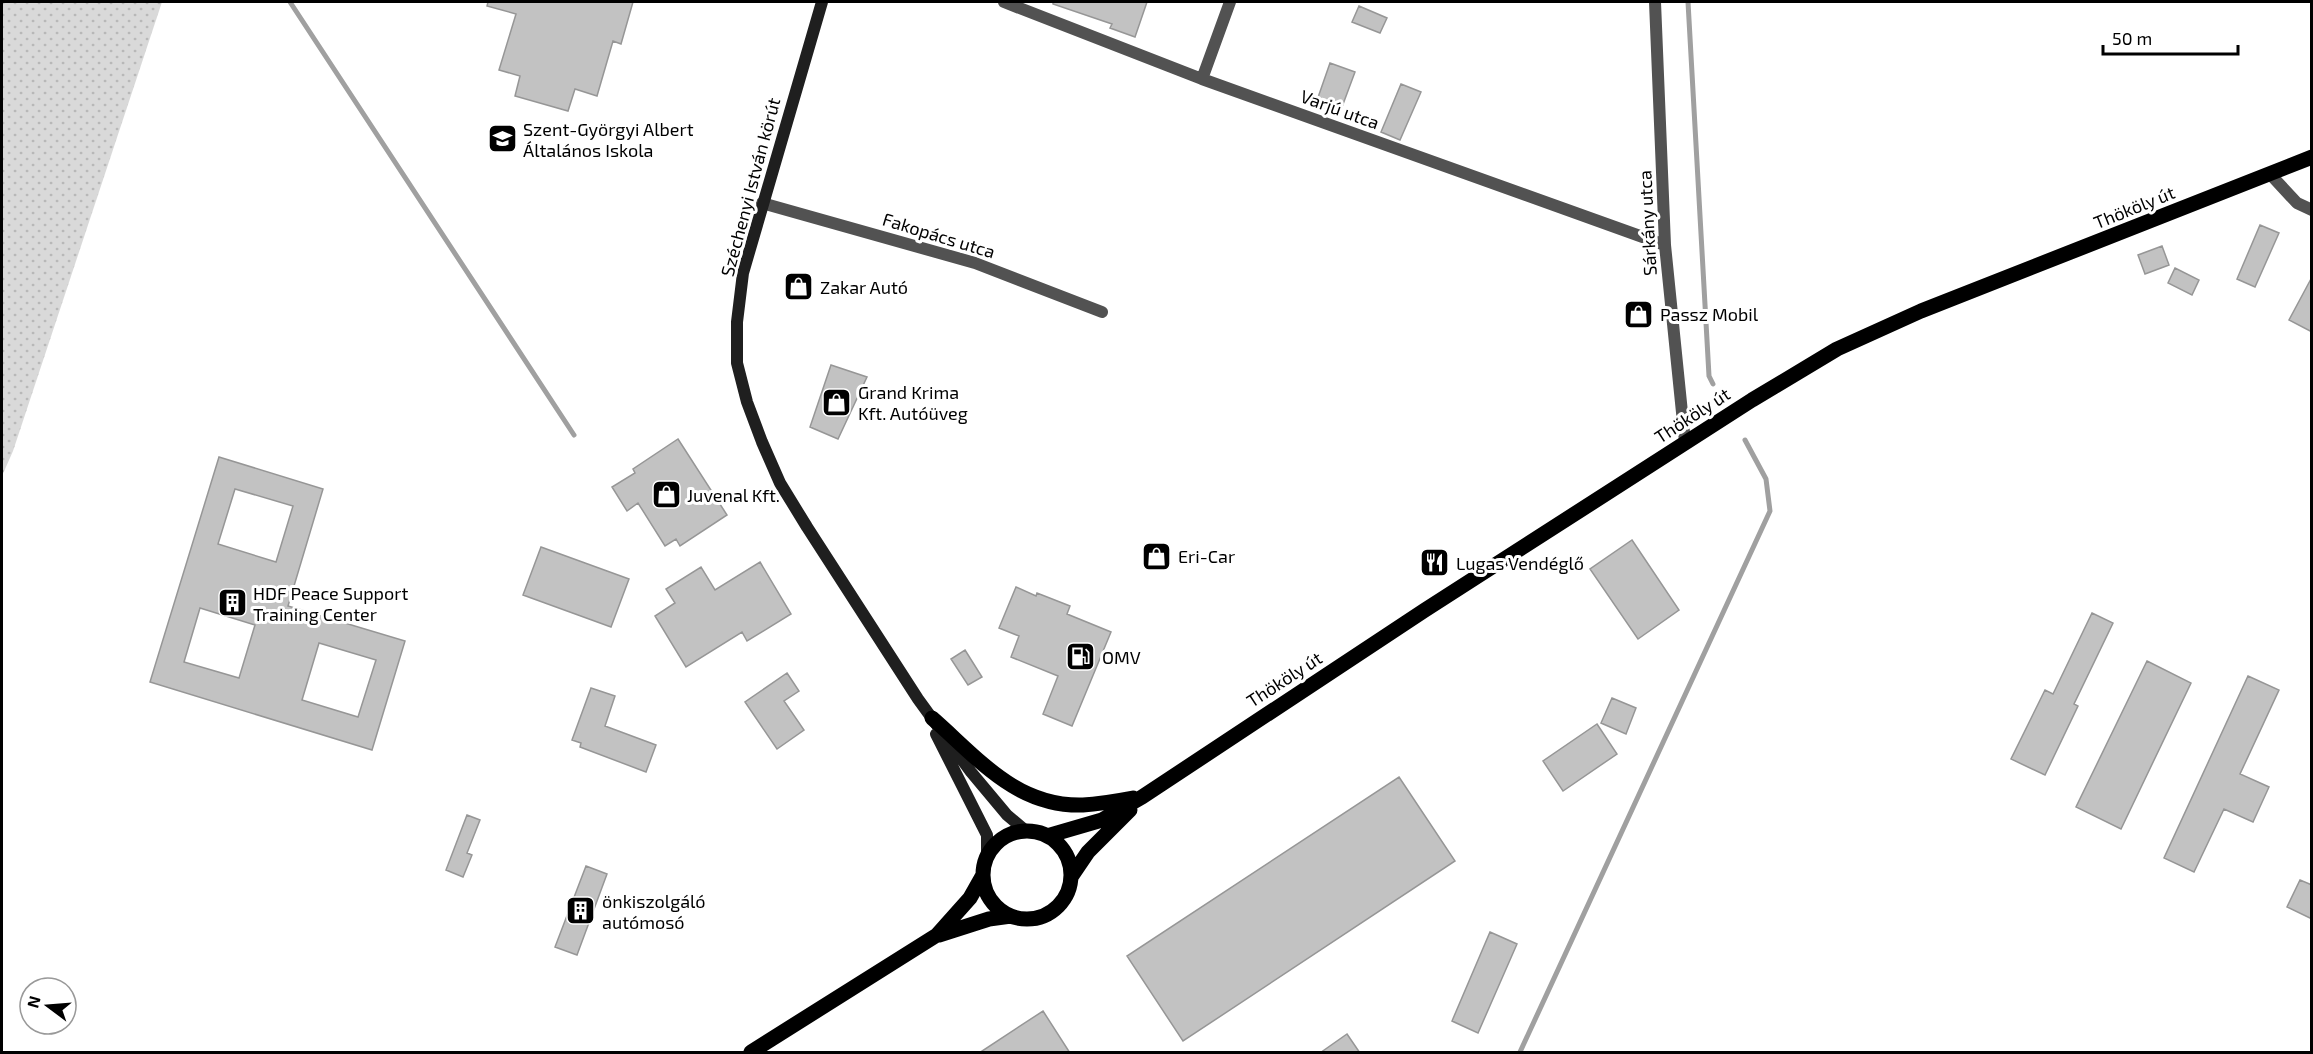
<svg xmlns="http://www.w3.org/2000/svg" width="2313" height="1054" font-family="'Exo 2',sans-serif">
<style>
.grass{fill:url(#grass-dots)}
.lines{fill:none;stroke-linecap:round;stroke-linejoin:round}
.stream{stroke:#a0a0a0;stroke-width:5}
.building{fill:#c2c2c2;stroke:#969696;stroke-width:1.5;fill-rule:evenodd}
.street{stroke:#525252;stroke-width:12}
.secondary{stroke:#1f1f1f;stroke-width:12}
.primary{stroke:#000;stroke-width:15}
.labels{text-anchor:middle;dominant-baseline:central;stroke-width:6;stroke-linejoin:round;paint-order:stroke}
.street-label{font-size:18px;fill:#000;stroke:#fff}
.poi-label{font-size:18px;fill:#000;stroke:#fff;text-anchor:start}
</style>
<defs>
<pattern id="grass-dots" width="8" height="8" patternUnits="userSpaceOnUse" patternTransform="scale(1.5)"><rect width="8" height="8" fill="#d9d9d9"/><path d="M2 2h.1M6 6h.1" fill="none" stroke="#b8b8b8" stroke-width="1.8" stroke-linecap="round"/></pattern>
</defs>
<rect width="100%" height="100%" fill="#fff"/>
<path class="grass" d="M2,2H162L13,451L2,476Z"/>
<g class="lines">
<path class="stream" d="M290,2L574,435
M1688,2L1709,376L1713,384
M1520,1052L1770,511L1766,479L1745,440"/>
</g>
<path class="building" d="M488,2H633L621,44L613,41L597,96L575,89L568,111L515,96L520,76L499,70L516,14L487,6Z
M1053,2H1147L1135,37L1110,28L1112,24L1053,4Z
M1359,6L1387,18L1380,33L1352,22Z
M1330,63L1355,72L1339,115L1315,106Z
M1401,84L1421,92L1400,140L1381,132Z
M2260,225L2279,233L2255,287L2237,279Z
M2162,246L2169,265L2145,274L2138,255Z
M2175,268L2199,280L2192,295L2168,283Z
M2312,277V332L2289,320Z
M831,365L867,377L838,439L810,427Z
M678,439L727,515L680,546L676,539L665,546L638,503L627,511L612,487L635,473L633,469Z
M219,457L323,489L288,606L405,641L372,750L150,682ZM235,489L293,506L276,562L218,544ZM200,608L255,625L239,678L184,662ZM319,643L376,660L358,717L302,700Z
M1632,540L1679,610L1638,639L1590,569Z
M541,547L629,579L611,627L523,595Z
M760,562L791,614L747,641L742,632L686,667L655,616L675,603L666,589L701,567L715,590Z
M1016,587L1036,596L1037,593L1070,606L1067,614L1111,632L1072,726L1043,714L1058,676L1011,657L1019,636L999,628Z
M2092,613L2113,623L2074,704L2078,706L2045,775L2011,759L2045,690L2053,694Z
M965,650L982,677L968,685L951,659Z
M2147,661L2191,683L2121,829L2076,807Z
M787,673L799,691L784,701L804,730L777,749L745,702Z
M2248,676L2279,690L2240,774L2269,787L2253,822L2224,809L2194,872L2164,858Z
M591,688L615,696L605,726L656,745L646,772L580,747L581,743L572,740Z
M1612,698L1636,708L1626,734L1601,723Z
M1597,724L1617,754L1563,791L1543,761Z
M1399,777L1455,861L1183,1041L1127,956Z
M467,815L480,820L467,853L472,855L463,877L446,870Z
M586,866L607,874L577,955L555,947Z
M2300,880L2312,885V919L2287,907Z
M1490,932L1517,944L1478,1033L1452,1021Z
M1043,1011L1070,1053H979Z
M1347,1034L1360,1053H1320Z"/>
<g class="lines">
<path class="street" d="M1004,2L1202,79L1665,245
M1655,2L1665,245L1685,442
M1202,79L1230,2
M2270,174L2297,203L2312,210
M762,203L975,263L1102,312"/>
<path class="secondary" d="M822,2L743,273L737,322V363L747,402L762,442L780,483L807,527L918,699L971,772L1007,815L1026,831
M936,734L987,835V857"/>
<path class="primary" d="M932,718C978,758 1016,807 1083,805C1100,804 1117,801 1133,798
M983 875a44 44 0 1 1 88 0a44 44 0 1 1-88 0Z
M1047,836L1102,820L1142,797L1425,610L1752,400L1837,349L1921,311L2312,157
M1071,877L1088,852L1130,810
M939,935L989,919L1011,916
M751,1052L937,935L970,898L983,875"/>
</g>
<defs>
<symbol id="school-square" viewBox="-11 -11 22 22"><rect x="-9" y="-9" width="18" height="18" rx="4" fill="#000" stroke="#fff"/><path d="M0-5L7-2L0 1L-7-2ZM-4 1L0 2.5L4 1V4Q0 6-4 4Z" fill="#fff"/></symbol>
<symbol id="shop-square" viewBox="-11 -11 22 22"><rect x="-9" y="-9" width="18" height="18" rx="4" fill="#000" stroke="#fff"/><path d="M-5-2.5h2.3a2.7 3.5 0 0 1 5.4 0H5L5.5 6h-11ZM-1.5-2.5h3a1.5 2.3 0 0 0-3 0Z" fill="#fff"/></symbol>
<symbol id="restaurant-square" viewBox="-11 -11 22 22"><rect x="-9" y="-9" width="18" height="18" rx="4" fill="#000" stroke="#fff"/><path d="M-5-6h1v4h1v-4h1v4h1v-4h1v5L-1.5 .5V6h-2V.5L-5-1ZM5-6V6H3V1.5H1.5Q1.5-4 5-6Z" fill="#fff"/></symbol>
<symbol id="building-square" viewBox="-11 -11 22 22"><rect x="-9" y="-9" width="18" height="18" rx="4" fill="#000" stroke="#fff"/><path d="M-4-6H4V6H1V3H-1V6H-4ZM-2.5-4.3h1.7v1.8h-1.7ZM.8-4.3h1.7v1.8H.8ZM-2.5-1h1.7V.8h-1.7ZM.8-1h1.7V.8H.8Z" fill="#fff"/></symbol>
<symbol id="fuel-square" viewBox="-11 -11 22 22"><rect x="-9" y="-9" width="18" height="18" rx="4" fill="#000" stroke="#fff"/><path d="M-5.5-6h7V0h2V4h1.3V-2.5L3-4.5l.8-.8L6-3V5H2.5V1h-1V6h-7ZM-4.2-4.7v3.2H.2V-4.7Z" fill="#fff"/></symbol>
</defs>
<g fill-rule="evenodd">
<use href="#school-square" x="486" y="122" width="33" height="33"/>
<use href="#shop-square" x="782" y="270" width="33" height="33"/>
<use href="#shop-square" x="1622" y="298" width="33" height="33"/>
<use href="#shop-square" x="820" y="386" width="33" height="33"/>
<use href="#shop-square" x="650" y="478" width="33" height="33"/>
<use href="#shop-square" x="1140" y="540" width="33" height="33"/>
<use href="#restaurant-square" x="1418" y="546" width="33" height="33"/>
<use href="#building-square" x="216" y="586" width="33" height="33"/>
<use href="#fuel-square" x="1064" y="640" width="33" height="33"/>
<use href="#building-square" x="564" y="894" width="33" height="33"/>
</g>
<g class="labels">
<g class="street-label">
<text transform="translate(1340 109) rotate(20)">Varjú utca</text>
<text transform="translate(750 187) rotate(-75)">Széchenyi István körút</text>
<text transform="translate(2134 207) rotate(-22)">Thököly út</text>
<text transform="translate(1647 223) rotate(-93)">Sárkány utca</text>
<text transform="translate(939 235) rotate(17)">Fakopács utca</text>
<text transform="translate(1692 415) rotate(-33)">Thököly út</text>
<text transform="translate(1284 679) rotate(-33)">Thököly út</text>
</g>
<g class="poi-label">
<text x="523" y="129">Szent-Györgyi Albert<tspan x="523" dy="21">Általános Iskola</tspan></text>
<text x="820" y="287">Zakar Autó</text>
<text x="1660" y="314">Passz Mobil</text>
<text x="858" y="392">Grand Krima<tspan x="858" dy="21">Kft. Autóüveg</tspan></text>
<text x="687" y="495">Juvenal Kft.</text>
<text x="1178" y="556">Eri-Car</text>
<text x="1456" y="563">Lugas Vendéglő</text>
<text x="253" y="593">HDF Peace Support<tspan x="253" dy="21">Training Center</tspan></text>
<text x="1102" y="657">OMV</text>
<text x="602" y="901">önkiszolgáló<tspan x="602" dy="21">autómosó</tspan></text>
</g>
</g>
<rect width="2313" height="1054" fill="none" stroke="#000000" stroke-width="6"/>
<g transform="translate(48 1006) rotate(286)"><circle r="28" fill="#ffffff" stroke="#999999" stroke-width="1.5"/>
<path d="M0-4.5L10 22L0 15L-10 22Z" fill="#000000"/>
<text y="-9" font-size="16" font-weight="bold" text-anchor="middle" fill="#000000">N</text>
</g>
<path d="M2103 45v9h135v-9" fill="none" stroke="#000000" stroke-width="3"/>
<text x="2112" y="45" font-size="18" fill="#000000" stroke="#ffffff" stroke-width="4.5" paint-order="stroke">50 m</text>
</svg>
